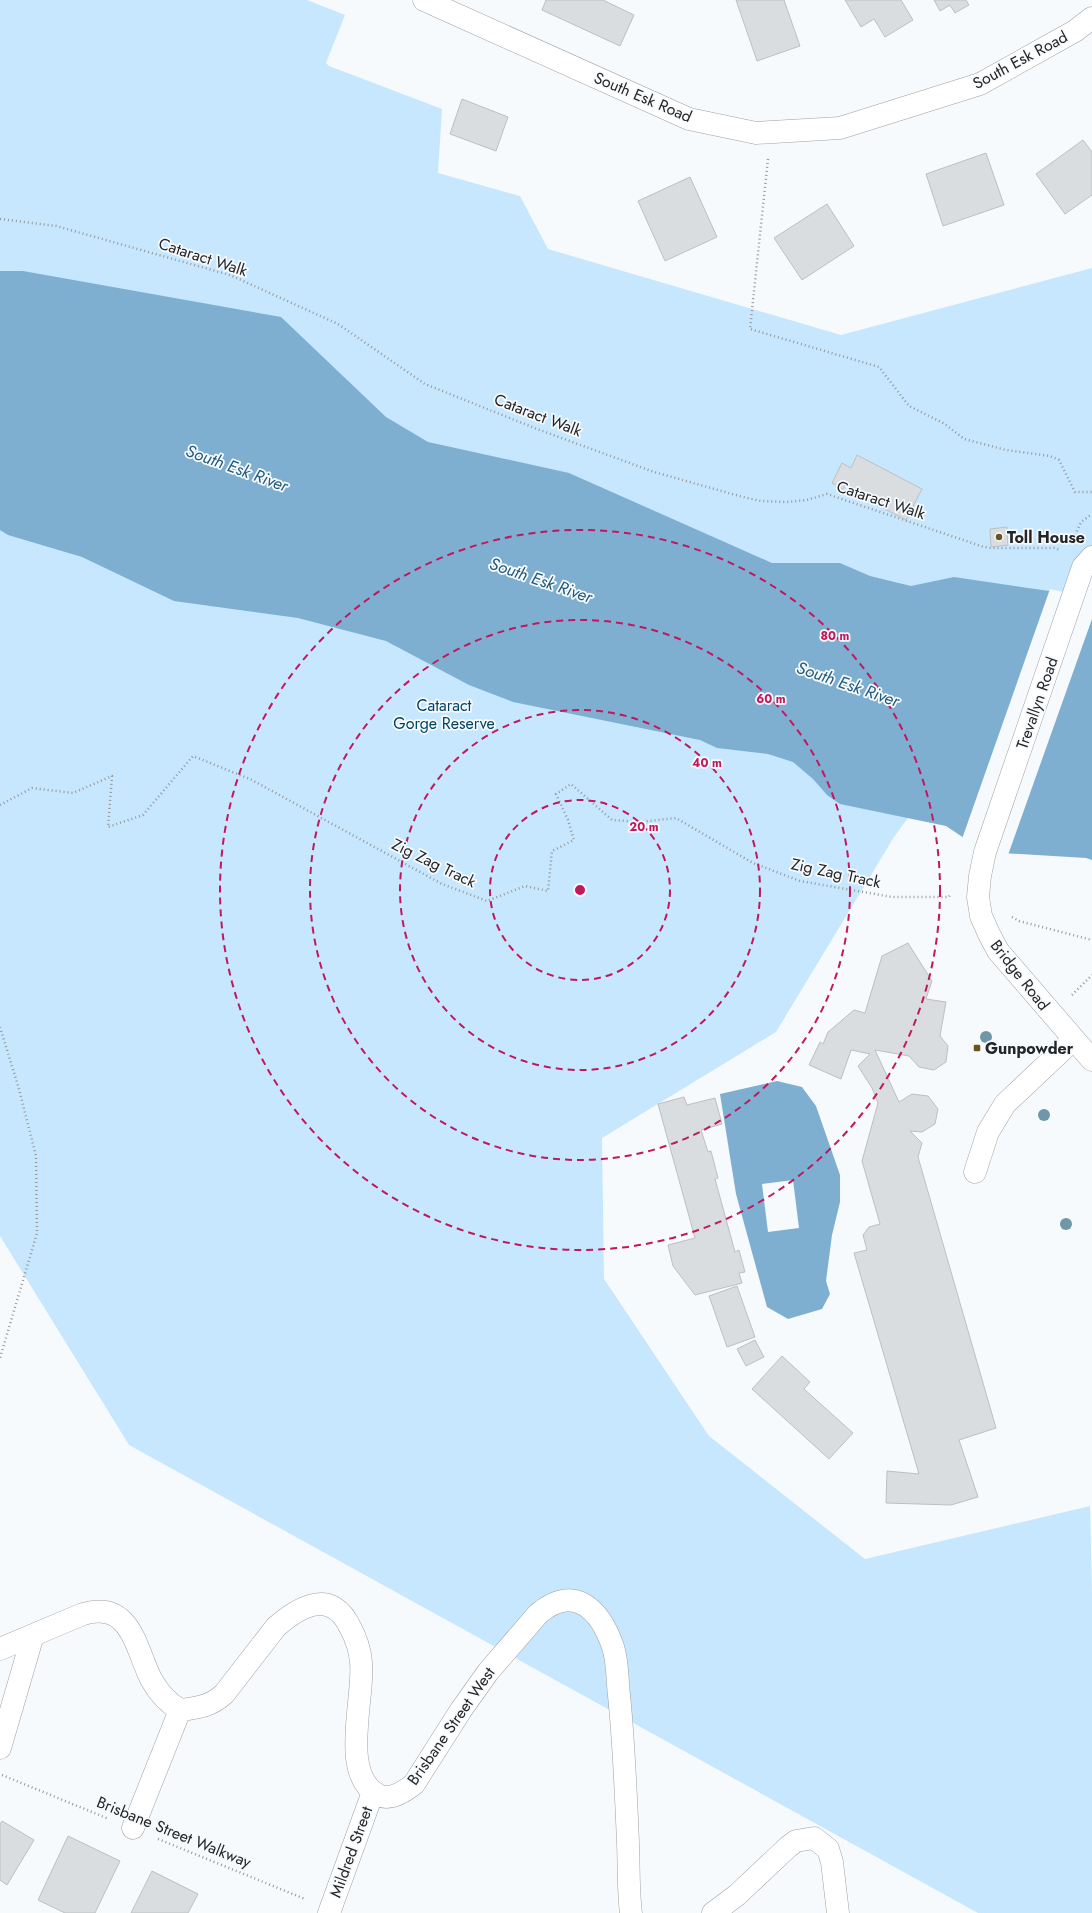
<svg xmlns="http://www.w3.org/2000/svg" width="1092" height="1913" font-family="Jost,sans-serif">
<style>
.green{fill:#c6e7fe}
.water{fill:#7eafd1;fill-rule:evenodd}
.pier{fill:#f7fafd}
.building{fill:#dadddf;stroke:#bdc0c2}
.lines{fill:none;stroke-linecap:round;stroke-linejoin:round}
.minor-casing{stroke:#9ea1a3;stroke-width:23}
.path{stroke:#96989a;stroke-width:2.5;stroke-dasharray:1 3;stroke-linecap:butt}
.minor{stroke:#fff;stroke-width:22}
.tree{fill:#7096a9}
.ring{fill:none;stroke:#c2185b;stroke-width:2;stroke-dasharray:7 5}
.poi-dot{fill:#685524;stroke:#f7fafd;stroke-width:1.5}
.labels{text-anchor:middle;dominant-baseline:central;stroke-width:3.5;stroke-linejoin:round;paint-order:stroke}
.street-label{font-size:16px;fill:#242526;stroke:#f7fafd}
.poi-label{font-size:16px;font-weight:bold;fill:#242526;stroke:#f7fafd;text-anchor:start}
.park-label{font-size:16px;fill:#024465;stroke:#f7fafd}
.water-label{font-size:17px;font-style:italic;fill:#205a7c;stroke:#f7fafd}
.centre{fill:#c2185b;stroke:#f7fafd;stroke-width:2}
.ring-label{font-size:12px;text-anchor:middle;font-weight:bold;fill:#c2185b;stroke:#f7fafd;stroke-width:3.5;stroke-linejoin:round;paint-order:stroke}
</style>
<rect width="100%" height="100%" fill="#f7fafd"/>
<path class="green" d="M0,0H307L345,15L326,63L329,66L442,109L438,173L520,196L548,249L841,335L1092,268V567L894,837L776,1032L602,1138L604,1279L709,1436L865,1559L1090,1506L1092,1594V1913H978L129,1445L0,1236Z"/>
<path class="water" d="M0,271H23L281,317L386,417L428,442L569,473L772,563H840L870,576L911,586L954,577L1049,591L1092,600V860L1086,858L985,852L946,826L840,804L827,795L813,779L793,762L768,754L717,748L700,740L513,702L469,685L386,641L298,618L174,601L82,557L8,535L0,530Z
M777,1081L802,1087L816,1106L840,1175V1202L832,1235L826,1281L830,1294L822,1309L788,1319L767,1307L736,1194L720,1094ZM793,1180L799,1228L768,1232L762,1184Z"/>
<path class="pier" d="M1050,589L1092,598V619L1008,855L992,854L977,849L962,839Z"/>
<path class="building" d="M546,0H603L634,15L620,46L542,10Z
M736,0H784L800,46L757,61Z
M845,0H901L913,20L885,37L874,19L861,27Z
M934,0H966L969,5L955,13L950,5L940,11Z
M462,99L508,117L496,151L450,134Z
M1083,140L1092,152V195L1065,214L1036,174Z
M986,153L1004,205L943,226L926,174Z
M690,177L717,237L665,261L638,201Z
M827,204L854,246L802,280L774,238Z
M857,455L922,489L906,520L866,499L868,495L846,484L843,489L832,483L842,463L851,468Z
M1007,527L1008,545L991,547L990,529Z
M908,943L932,981L926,999L946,1002L940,1036L948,1046L946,1062L934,1070L919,1067L909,1056L875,1050L899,1102L912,1094L928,1096L938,1109L935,1124L922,1132L910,1131L922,1143L918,1157L996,1428L959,1440L978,1497L951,1505L886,1503L887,1471L919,1474L854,1253L867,1250L863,1235L869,1227L880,1224L862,1161L878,1103L872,1088L858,1066L870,1054L851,1050L841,1079L809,1065L820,1042L823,1044L828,1032L854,1010L865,1013L882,956Z
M684,1097L687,1105L715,1098L722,1124L701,1130L708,1152L711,1151L718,1178L715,1179L735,1252L739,1250L745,1272L739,1273L742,1283L695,1295L673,1266L668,1245L695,1238L658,1104Z
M737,1286L755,1337L727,1347L709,1296Z
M755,1340L764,1357L746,1366L737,1349Z
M782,1356L810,1382L804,1389L853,1433L829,1459L752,1389Z
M2,1821L34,1840L7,1885L0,1880V1824Z
M68,1836L120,1861L95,1913H65L38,1900Z
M152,1871L198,1894L188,1913H131Z"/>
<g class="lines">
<defs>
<path id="minor" d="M424,0L689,119L756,133L840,128L980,84L1075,31L1092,18
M1092,557L1083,567L985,852L980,876L978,897L981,916L989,934L998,951L1092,1060
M975,1172L988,1132L1005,1104L1073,1040
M0,1649L83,1614C131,1600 135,1647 151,1679C158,1692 168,1703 180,1710C198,1708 211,1706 224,1694L276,1627C301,1605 332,1589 350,1627C356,1638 360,1650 361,1662C365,1697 339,1774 378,1795C390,1801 404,1792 414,1784L461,1710L488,1672L538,1614C574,1583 600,1609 613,1647C618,1662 617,1679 619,1695C624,1744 626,1794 628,1843C629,1866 628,1890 631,1913
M0,1748L33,1635
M133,1828L180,1710
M329,1913L373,1792
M713,1913L737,1895L788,1847L796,1841L814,1838L828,1849L832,1862L838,1913"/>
</defs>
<use href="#minor" class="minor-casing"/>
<path class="path" d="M768,159L750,329L879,367L909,406L945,424L964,439L1006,450L1050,456L1059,460L1075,492H1092
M0,219L56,226L230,275L338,324L425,384L537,429L654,472L743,497L761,501L787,502L807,500L827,494L981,546L990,548H1054L1061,550
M1075,535L1081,522L1092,514
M0,805L32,788L73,793L112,776L108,827L143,815L193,756L252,780L442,884L487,901L525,886L548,891L552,851L574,840L568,820L556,794L571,784L612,820L639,822L676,818L753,863L800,881L892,897H949L950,894
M1012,917L1019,921L1092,940
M1072,995L1092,975
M0,1027L19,1089L36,1156L37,1233L0,1358
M2,1775L109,1819
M158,1839L305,1899"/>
<use href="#minor" class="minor"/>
</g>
<g class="tree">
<circle cx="986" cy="1037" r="6"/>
<circle cx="1044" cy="1115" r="6"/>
<circle cx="1066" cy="1224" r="6"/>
</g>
<g class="ring">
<circle cx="580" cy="890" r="90"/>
<circle cx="580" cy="890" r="180"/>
<circle cx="580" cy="890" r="270"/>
<circle cx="580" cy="890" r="360"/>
</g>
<g class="poi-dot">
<circle cx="999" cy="537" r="4"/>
<rect x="973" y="1044" width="8" height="8" rx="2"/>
</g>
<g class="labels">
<g class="street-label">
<text transform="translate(1020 60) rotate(-28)">South Esk Road</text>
<text transform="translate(643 97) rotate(23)">South Esk Road</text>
<text transform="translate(203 257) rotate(18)">Cataract Walk</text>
<text transform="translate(538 415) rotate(21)">Cataract Walk</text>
<text transform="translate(881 500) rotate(18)">Cataract Walk</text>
<text transform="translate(1037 703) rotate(-71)">Trevallyn Road</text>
<text transform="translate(434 863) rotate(26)">Zig Zag Track</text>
<text transform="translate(836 873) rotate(12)">Zig Zag Track</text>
<text transform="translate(1020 975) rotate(52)">Bridge Road</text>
<text transform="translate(451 1726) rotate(-55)">Brisbane Street West</text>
<text transform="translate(174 1832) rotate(22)">Brisbane Street Walkway</text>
<text transform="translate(351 1852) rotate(-70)">Mildred Street</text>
</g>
<g class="poi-label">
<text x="1007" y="537">Toll House</text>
<text x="985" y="1048">Gunpowder</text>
</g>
<g class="park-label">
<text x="444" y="705">Cataract<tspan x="444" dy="18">Gorge Reserve</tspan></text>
</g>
<g class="water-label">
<text transform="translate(237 468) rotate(20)">South Esk River</text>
<text transform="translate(541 580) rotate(19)">South Esk River</text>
<text transform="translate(848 684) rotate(19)">South Esk River</text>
</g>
</g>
<circle cx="580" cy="890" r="6" class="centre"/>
<g class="ring-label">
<text x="835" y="640">80 m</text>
<text x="771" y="703">60 m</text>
<text x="707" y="767">40 m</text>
<text x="644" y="831">20 m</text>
</g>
</svg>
